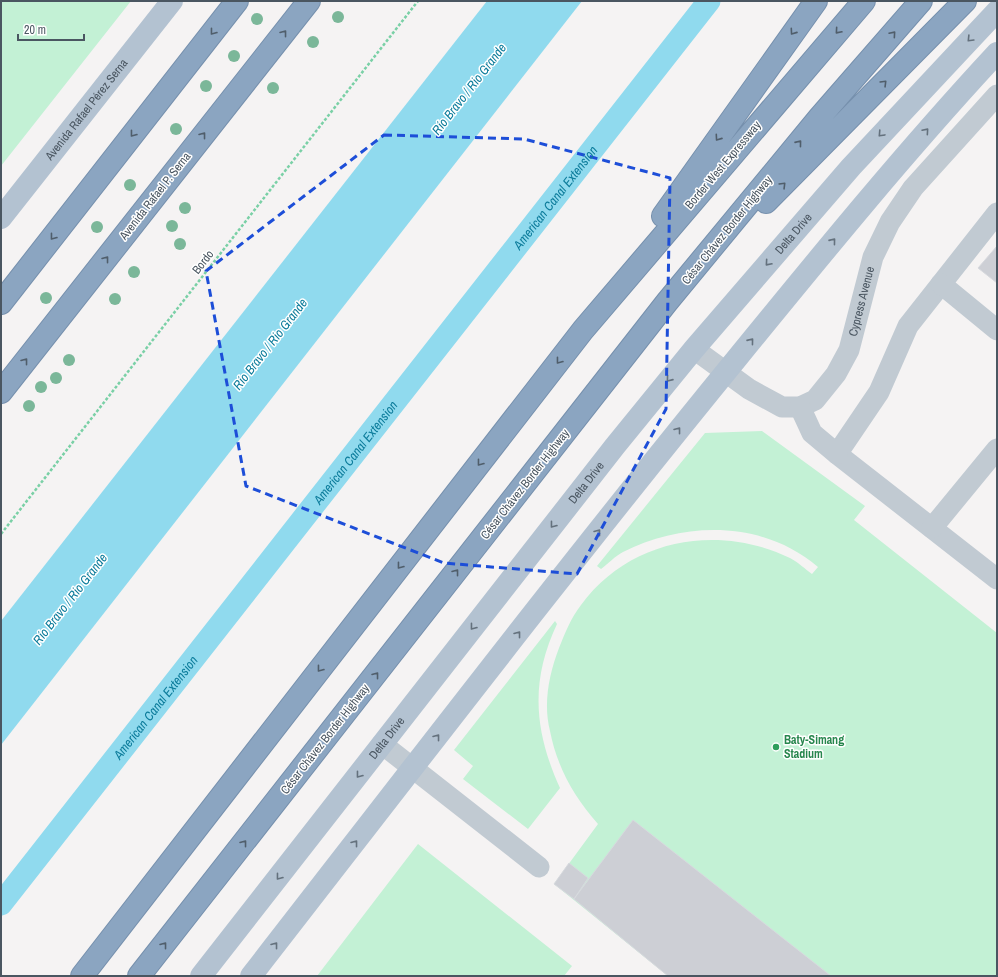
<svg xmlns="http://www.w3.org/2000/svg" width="998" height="977" font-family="'Archivo Narrow',sans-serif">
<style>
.green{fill:#c3f1d5}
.water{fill:#90daee}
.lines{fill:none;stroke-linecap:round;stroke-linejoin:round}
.canal{stroke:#90daee;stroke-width:23}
.building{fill:#cdcfd5;stroke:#d7d9de}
.highway-casing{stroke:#7690ad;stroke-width:24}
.path{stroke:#7ad0a6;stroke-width:2.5;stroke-dasharray:3 2;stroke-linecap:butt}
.minor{stroke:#c1cad2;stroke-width:21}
.major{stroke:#b3c2d1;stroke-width:22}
.highway{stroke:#8ba5c1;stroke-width:22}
.tree{fill:#7bb799}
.oneway{stroke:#505e6b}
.oneway2{stroke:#64717d}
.marked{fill:none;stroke:#1d4ed8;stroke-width:3;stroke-dasharray:8 5;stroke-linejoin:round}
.leisure-dot{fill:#2e9e5b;stroke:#fff;stroke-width:1.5}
.labels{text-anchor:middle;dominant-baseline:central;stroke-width:3;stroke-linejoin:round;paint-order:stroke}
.street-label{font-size:12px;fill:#4a5661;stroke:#fff}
.leisure-label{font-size:12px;font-weight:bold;fill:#27864d;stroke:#fff;text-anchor:start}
.water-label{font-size:13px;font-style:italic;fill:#0c7c9b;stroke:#fff}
</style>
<rect width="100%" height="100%" fill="#f5f3f3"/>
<path class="green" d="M1,1H131L1,166Z
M762,431L865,506L854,520L997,633V976H668L554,884L598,824C574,797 557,767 550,731C543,704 549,674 559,648C565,633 571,618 581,605C629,539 718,523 790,558C798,562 805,569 812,574L818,567C763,520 685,521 623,552C615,556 608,564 601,569L597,566L705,433Z
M555,621L557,624C530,681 534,731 560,788L528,829L463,779L473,766L454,750Z
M418,844L572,966L564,976H317Z"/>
<path class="water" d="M487,1H582L1,745V621Z"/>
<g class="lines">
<path class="canal" id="s1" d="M1,904L709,1"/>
</g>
<path class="building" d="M997,246V283L978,268Z
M633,820L831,976H668L574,899Z
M569,863L588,878L574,899L554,884Z"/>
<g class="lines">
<defs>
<path id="highway" d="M766,202L965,1
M663,216L816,1
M1,303L237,1
M1,392L309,1
M82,976L583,330L864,1
M139,976L667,302L819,118L921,1"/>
</defs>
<use href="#highway" class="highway-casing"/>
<path class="path" d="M1,534L418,1"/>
<g class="minor">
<path d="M997,213L908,326L879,392L837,454L997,579"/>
<path d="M941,284L997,330"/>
<path id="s2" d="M694,349L749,389L782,407H800L815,400L836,374L849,350L873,257L890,222L913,188L997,95"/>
<path d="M800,407L812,433L837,454"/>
<path d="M932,528L997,449"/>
<path d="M382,744L539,867"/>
</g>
<g class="major">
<path id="s3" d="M1,218L172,1"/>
<path id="s4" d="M201,976L615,446L694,349L851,167L997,11"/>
<path d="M251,976C412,769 572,560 738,357C822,254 906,151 997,53"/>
</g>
<use href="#highway" class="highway"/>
</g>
<g class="tree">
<circle cx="338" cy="17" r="6"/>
<circle cx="257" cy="19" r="6"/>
<circle cx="313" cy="42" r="6"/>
<circle cx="234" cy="56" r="6"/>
<circle cx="206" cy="86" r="6"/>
<circle cx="273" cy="88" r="6"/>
<circle cx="176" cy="129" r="6"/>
<circle cx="130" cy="185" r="6"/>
<circle cx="185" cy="208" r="6"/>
<circle cx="172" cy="226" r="6"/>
<circle cx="97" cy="227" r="6"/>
<circle cx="180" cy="244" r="6"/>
<circle cx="134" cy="272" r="6"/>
<circle cx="46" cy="298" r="6"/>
<circle cx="115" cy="299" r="6"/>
<circle cx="69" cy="360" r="6"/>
<circle cx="56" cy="378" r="6"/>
<circle cx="41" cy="387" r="6"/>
<circle cx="29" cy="406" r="6"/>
</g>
<defs><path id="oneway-chevron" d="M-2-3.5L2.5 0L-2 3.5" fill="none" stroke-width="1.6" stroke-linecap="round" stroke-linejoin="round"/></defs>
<g class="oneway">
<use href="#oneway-chevron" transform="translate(838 31) rotate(131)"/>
<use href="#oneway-chevron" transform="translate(213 32) rotate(128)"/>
<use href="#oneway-chevron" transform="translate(793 32) rotate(125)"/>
<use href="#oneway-chevron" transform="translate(284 33) rotate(-52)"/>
<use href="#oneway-chevron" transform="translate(893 34) rotate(-49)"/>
<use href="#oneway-chevron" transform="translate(884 83) rotate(-45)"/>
<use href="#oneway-chevron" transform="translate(133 134) rotate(128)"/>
<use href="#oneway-chevron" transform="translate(203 135) rotate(-52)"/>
<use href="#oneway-chevron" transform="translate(718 138) rotate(125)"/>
<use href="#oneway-chevron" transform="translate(799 143) rotate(-51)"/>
<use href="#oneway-chevron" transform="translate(783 185) rotate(-45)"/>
<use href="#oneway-chevron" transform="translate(53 237) rotate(128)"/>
<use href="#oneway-chevron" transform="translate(106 259) rotate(-52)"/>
<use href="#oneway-chevron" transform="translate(25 361) rotate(-52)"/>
<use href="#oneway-chevron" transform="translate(559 361) rotate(128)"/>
<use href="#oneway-chevron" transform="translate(480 463) rotate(128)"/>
<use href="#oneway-chevron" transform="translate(400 566) rotate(128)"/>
<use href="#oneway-chevron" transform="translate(456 572) rotate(-52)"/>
<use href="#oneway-chevron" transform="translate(320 669) rotate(128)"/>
<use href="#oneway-chevron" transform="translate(376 675) rotate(-52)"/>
<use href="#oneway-chevron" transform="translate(244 843) rotate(-52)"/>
<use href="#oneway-chevron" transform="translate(164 945) rotate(-52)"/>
</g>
<g class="oneway2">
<use href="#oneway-chevron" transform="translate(970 39) rotate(134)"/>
<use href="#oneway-chevron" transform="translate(926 131) rotate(-49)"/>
<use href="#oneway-chevron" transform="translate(881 134) rotate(133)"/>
<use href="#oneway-chevron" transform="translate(833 241) rotate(-51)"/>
<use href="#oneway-chevron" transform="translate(768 263) rotate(131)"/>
<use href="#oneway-chevron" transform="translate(751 341) rotate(-51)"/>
<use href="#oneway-chevron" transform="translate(669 379) rotate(129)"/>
<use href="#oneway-chevron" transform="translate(678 430) rotate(-52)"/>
<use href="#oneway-chevron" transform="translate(553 525) rotate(128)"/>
<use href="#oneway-chevron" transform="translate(598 532) rotate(-52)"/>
<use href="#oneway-chevron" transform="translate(473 627) rotate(128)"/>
<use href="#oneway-chevron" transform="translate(518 634) rotate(-52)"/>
<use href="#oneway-chevron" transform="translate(437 737) rotate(-52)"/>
<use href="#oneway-chevron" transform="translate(359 775) rotate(128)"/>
<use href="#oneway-chevron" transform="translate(355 843) rotate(-52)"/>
<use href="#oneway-chevron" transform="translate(279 877) rotate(128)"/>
<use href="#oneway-chevron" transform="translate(275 945) rotate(-52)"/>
</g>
<path class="marked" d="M384,135L524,139L670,178L666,409L577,574L444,563L246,486L206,271Z"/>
<circle class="leisure-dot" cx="776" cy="747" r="4"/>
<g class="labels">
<g class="street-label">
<text stroke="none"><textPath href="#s3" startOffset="138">Avenida Rafael Pérez Serna</textPath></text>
<text transform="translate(723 165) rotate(-50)">Border West Expressway</text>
<text transform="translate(155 196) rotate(-52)">Avenida Rafael P. Serna</text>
<text transform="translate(727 230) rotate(-51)">César Chávez Border Highway</text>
<text stroke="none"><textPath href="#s4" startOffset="950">Delta Drive</textPath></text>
<text transform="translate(203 262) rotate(-52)">Bordo</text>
<text stroke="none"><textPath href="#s2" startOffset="251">Cypress Avenue</textPath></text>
<text stroke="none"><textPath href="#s4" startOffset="626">Delta Drive</textPath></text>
<text transform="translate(525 484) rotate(-52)">César Chávez Border Highway</text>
<text stroke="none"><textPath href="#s4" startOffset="302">Delta Drive</textPath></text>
<text transform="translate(325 739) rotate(-52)">César Chávez Border Highway</text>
</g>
<g class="leisure-label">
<text x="784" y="740">Baty-Simang<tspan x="784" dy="14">Stadium</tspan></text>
</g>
<g class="water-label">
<text transform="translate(469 89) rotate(-52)">Río Bravo / Rio Grande</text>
<text stroke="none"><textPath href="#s1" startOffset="898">American Canal Extension</textPath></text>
<text transform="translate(270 344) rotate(-52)">Río Bravo / Rio Grande</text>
<text stroke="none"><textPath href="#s1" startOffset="574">American Canal Extension</textPath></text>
<text transform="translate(70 599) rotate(-52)">Río Bravo / Rio Grande</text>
<text stroke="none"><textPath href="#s1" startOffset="250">American Canal Extension</textPath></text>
</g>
</g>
<rect width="998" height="977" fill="none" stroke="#4a5661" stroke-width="4"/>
<path d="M18 34v6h66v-6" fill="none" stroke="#4a5661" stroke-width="2"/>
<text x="24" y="34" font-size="12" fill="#4a5661" stroke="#ffffff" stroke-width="3" paint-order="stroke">20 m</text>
</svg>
